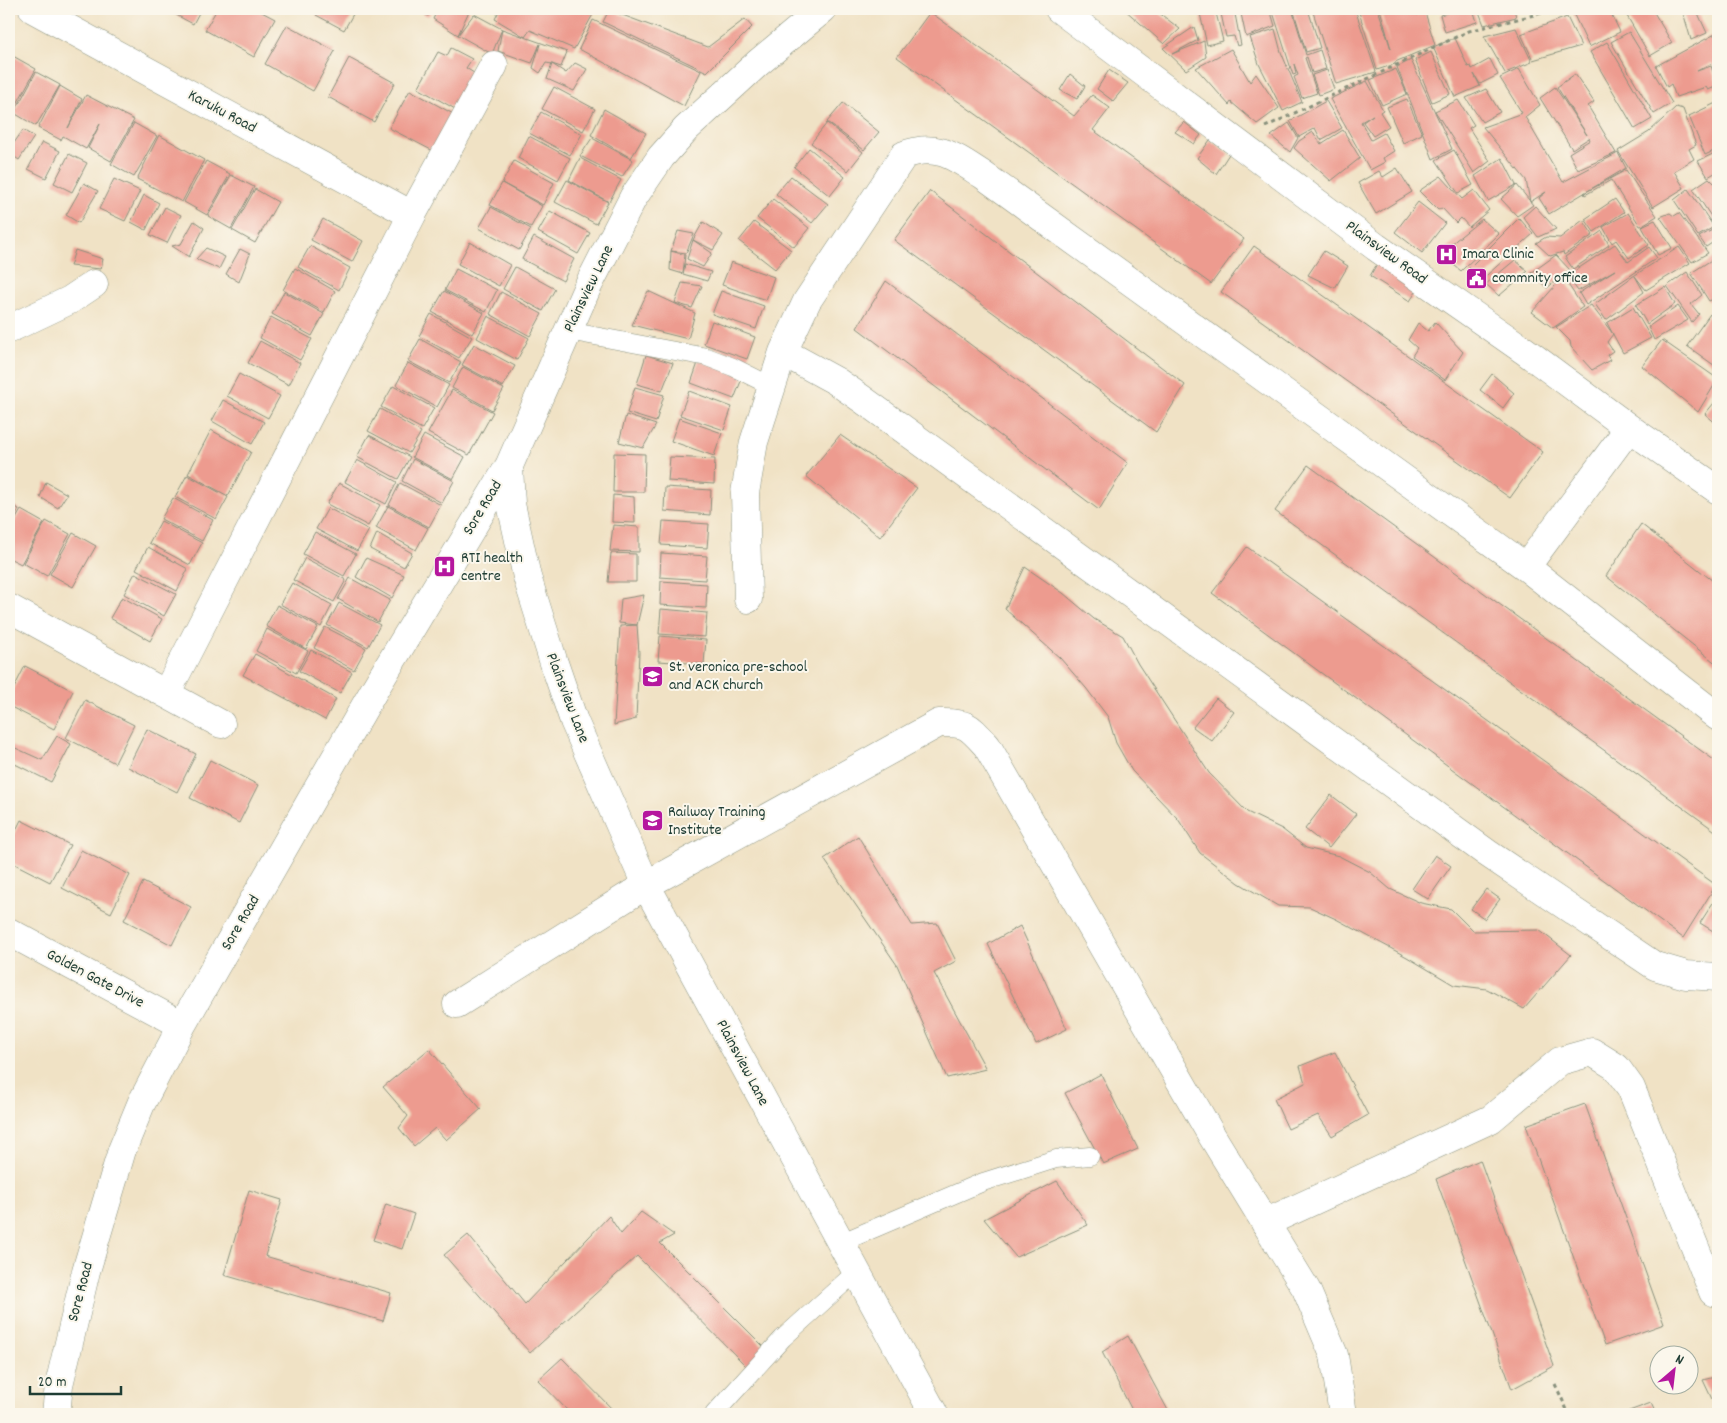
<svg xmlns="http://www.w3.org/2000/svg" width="1727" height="1423" font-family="Dekko,sans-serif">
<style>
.building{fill:#ed9b8f}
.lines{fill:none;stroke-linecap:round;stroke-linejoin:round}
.service-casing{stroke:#88907c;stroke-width:19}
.minor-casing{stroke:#88907c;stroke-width:29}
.path{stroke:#88907c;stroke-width:3;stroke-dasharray:4 4;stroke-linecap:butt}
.service{stroke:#fff;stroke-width:18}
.minor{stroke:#fff;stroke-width:28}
.labels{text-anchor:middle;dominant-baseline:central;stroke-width:4;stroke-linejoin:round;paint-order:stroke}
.street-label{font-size:16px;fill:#1f3d34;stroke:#fbf7ec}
.poi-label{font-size:16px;fill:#1f3d34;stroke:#fbf7ec;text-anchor:start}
</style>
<rect width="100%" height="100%" fill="#fbf7ec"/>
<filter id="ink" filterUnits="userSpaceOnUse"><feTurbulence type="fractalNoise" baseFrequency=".02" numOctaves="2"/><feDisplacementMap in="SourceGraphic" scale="10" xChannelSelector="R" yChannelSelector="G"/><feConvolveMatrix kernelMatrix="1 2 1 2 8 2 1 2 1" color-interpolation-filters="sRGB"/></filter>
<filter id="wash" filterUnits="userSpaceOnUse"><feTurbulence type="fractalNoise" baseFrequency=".0096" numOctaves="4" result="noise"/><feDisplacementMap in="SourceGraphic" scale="20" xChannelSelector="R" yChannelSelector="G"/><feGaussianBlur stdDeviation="1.12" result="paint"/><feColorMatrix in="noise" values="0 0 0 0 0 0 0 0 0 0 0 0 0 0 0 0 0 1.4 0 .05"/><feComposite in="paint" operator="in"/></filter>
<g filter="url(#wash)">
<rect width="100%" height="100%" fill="#f0e2c5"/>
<g id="blocks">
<path class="building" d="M165,9H201L193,24Z
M217,9H256L275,19L254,57L205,30Z
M319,9H356L344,30L316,15Z
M414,9H434L428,16Z
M438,9H470L458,35L433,19Z
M500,9H596L574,49L530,30L525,37L495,19Z
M1124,9H1154L1180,29L1164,44Z
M1199,9H1215L1223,41L1207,45Z
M1220,9H1234L1241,45L1237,46L1234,36L1226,37Z
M1240,9H1270L1275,26L1246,37Z
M1272,9H1292L1306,55L1320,50L1326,69L1312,73L1307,57L1305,58L1317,93L1302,98L1294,77L1298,75L1294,64L1296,74L1293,75Z
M1293,9H1308L1320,48L1306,52Z
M1312,9H1355L1376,72L1336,84Z
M1358,9H1378L1391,49L1380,9H1415L1417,15L1425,12L1435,45L1395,62V64L1377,70Z
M1460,9H1473L1477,22L1445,32L1440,15Z
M1478,9H1514L1516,17L1484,25Z
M1583,9H1609L1620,32L1589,47L1573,13Z
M1623,9H1652L1672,43L1650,56Z
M1688,9H1696L1707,33L1691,40L1683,12Z
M609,10L708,47L745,19L752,27L707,72L603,22Z
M930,12L1074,116L1092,95L1110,108L1093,130L1244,239L1211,284L897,57Z
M474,14L502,29L492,54L458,35Z
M1567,17L1581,46L1533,60L1521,34Z
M593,20L701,71L684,106L579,49Z
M287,25L335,51L313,91L265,64Z
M1194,27L1198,40L1172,54L1204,41L1206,57L1186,70L1163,48Z
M1516,28L1532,62L1505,73L1484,36Z
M502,29L567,52L561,67L552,64L566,73L575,63L587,69L574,91L547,79L552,64L546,63L540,73L533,68L540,44L532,63L498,51Z
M1275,29L1281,52L1302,102L1283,111L1259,64L1250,37Z
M1629,32L1672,103L1654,114L1611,42Z
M1717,33L1718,75L1712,63L1697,71L1711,66L1718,86L1708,90L1706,87L1676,97L1671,84L1667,87L1656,66Z
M1455,38L1468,67L1471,66L1472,69L1490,59L1498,75L1480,84L1474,74L1480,86L1455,97L1433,47Z
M1607,42L1652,119L1635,129L1590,52Z
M451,48L472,59L466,68L477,75L457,110L418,88L438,52L447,56Z
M1231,49L1250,82L1256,74L1279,108L1257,124L1231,102L1229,105L1196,68Z
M1431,52L1450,94L1432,102L1415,60Z
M13,56L36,69L13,111L9,108V64Z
M349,58L395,83L374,122L328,97Z
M1411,60L1452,149L1433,159L1397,67Z
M1396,69L1407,94L1382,105L1370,80Z
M1519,69L1540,105L1525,117L1563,182L1618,153L1626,168L1549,214L1539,198L1546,192L1530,202L1526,180L1483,127L1522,113L1500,78Z
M1109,70L1128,83L1113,101L1097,89Z
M1327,70L1334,89L1319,95L1312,75Z
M36,72L60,85L36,126L14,113Z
M1070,74L1085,86L1077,99L1060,90Z
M1575,74L1594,102L1588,106L1616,153L1578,170L1569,153L1590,140L1589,138L1572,149L1540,98L1555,87L1587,135L1557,87Z
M1367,81L1383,110L1380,112L1389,126L1373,136L1363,122L1373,115L1361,122L1371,140L1384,133L1394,151L1383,158L1385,162L1370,170L1330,99Z
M60,86L82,99L68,128L86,95L134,120L111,161L88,148L100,124L86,149L63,136L61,140L38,128Z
M554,87L595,109L583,131L542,109Z
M1486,89L1500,112L1482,122L1466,98Z
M410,90L457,116L437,153L389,128Z
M1407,99L1422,134L1403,143L1387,107Z
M1458,100L1474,125L1469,128L1490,161L1474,173L1435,111Z
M1326,101L1342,128L1321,140L1315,128L1299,137L1290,121Z
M1718,102V149L1705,155L1689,116Z
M843,103L879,132L864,150L827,122Z
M1676,107L1683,109L1696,145L1689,149L1694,159L1674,171L1684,188L1653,207L1618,151L1649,132Z
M604,109L646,133L631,158L591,135Z
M541,112L582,134L570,155L529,133Z
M1184,122L1201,135L1194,144L1175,132Z
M134,123L157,136L134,177L111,164Z
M827,123L863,152L848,171L811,143Z
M1289,123L1298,138L1290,152L1271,136Z
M23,130L34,137L19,160L9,153V143H14Z
M1343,130L1360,158L1331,181L1294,148L1299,141L1313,132L1321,144Z
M159,135L204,160L182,202L137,179Z
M529,136L570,158L558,180L518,158Z
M592,138L633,160L622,177L580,156Z
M1210,140L1229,154L1216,174L1197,158Z
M42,142L60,151L46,178L28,169Z
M809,148L845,177L830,196L794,167Z
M1454,150L1473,185L1458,193L1436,160Z
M1717,152L1718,171L1708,177L1698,161Z
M69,154L87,163L72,192L54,183Z
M580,158L621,180L609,202L569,180Z
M1502,158L1516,185L1488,201L1475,176Z
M206,161L230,174L207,215L184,202Z
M514,161L554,183L543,205L502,183Z
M1397,168L1412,192L1376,214L1358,183L1379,171L1383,177Z
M1626,170L1657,216L1644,224V225L1655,220L1672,248L1658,255L1642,227L1644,225L1640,226L1611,180L1585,195L1584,193Z
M231,175L254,187L231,229L208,216Z
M791,176L828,204L812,223L776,194Z
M1441,176L1462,199L1474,190L1489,210L1469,227L1461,218L1456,223L1442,208L1438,210L1419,191Z
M1709,178L1714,183L1718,182V239L1706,247L1699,237L1718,227L1693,189Z
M114,179L140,191L125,221L99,209Z
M567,180L608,202L596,224L555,202Z
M84,183L98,191L79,223L66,215Z
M502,183L542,206L531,227L490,205Z
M1517,185L1533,205L1517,216L1501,199Z
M255,189L278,202L255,243L232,230Z
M1688,189L1714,227L1698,236L1674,200Z
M930,191L1185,385L1156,432L894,240Z
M144,195L159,203L146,230L131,222Z
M773,199L809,228L794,247L757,218Z
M1615,199L1624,212L1594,232L1585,219Z
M1418,202L1445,223L1422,253L1395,232Z
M1535,206L1556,229L1538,237L1523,217Z
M165,207L181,215L167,243L150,235Z
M491,207L531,229L519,250L479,228Z
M550,211L590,233L578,254L538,232Z
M1628,213L1649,245L1629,258L1616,240L1612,243L1603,227Z
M1670,213L1674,216L1679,213L1708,253L1692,262L1660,217Z
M1519,218L1533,234L1478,283L1467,270Z
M323,219L363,241L352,262L311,240Z
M1482,219L1499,234L1461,271L1440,253Z
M1583,220L1593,235L1564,255L1563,252L1550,256L1536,243L1546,237L1560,238Z
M194,221L204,228L189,257L172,246L181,244Z
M703,222L723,235L713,250L693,240Z
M754,222L791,250L775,269L739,241Z
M678,231L694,234L686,253L671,251L685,255L683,274L670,270L671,251Z
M1602,231L1609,245L1573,269L1565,257Z
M534,237L574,259L563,281L522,259Z
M693,240L712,253L703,267L687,259Z
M470,242L510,265L499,286L458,264Z
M1615,244L1628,262L1649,247L1657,258L1586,305L1579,293L1615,270L1578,291L1567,276Z
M310,246L350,268L339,290L298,267Z
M1254,246L1543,452L1510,498L1221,292Z
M1679,247L1690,263L1646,290L1635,276L1644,292L1606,320L1595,304L1632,277Z
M206,248L225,257L219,269L196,259Z
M240,249L250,254L239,282L226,274Z
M75,250L103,259L101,269L70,266Z
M1324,251L1348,266L1335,288L1308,275Z
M1556,255L1570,270L1547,288L1531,273Z
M1716,257L1718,297L1709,301L1691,273Z
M1515,260L1528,271L1499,296L1486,284Z
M731,262L774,277L766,300L722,285Z
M1378,262L1418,289L1410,301L1370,276Z
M685,264L711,272L707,281L683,274Z
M515,267L555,289L543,311L503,289Z
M295,268L335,291L324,312L283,290Z
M456,269L497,290L486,312L445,290Z
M1687,272L1702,295L1691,304L1699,314L1692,322L1667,286Z
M1563,277L1583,307L1553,328L1532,312Z
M886,281L1128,463L1099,510L857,328Z
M682,283L702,286L692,308L675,303Z
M1665,287L1675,304L1647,324L1636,305Z
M444,291L484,313L472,334L432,312Z
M648,291L695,313L688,339L632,325Z
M721,291L764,306L756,329L712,314Z
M284,292L324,314L312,336L272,314Z
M501,292L542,314L530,336L490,314Z
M1591,305L1613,334L1607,342L1613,351L1607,355L1610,360L1592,370L1571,347L1570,341L1556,327Z
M1678,306L1688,320L1654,340L1648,327Z
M1633,307L1651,338L1623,353L1607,323Z
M431,314L472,337L459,358L419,336Z
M1710,314L1718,320V368L1687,346Z
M488,316L529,338L517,360L477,338Z
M271,317L312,339L300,360L260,338Z
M712,321L755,337L747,359L704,344Z
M1435,322L1463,352L1445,380L1412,356L1417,348L1408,340L1418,323L1428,331Z
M420,339L461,362L449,383L408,361Z
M1662,340L1718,379L1698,412L1642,366Z
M260,341L300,363L289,385L248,363Z
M474,344L515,366L503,387L462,365Z
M646,355L673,363L662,391L637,384Z
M699,360L743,376L734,399L691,383Z
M408,363L449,385L437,407L396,385Z
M463,367L504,389L492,410L452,388Z
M239,374L280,396L268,418L227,396Z
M1492,374L1514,393L1503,408L1480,390Z
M393,386L434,408L422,429L381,407Z
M635,387L664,395L656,422L627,413Z
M452,390L493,412L469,455L428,433Z
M689,391L732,407L724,430L680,415Z
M223,400L264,422L252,444L212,421Z
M1714,403L1718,406V425L1705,414Z
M380,409L421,432L409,453L368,431Z
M626,415L656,425L643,448L619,442Z
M679,418L722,433L714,456L671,441Z
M211,430L251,452L228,496L188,474Z
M369,435L410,457L398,479L357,457Z
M424,435L465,457L453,479L412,457Z
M840,435L917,488L880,537L806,476Z
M614,453L645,454L644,492H613Z
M670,457L715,459L714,484L668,481Z
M413,459L454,481L442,503L402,481Z
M357,460L397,482L386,504L345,482Z
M1308,465L1718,763V833L1275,511Z
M187,475L228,497L216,519L175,497Z
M46,482L67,494L58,508L40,497Z
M339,483L380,505L368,526L327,504Z
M400,483L441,505L429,527L389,505Z
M665,487L711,490L710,515L664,511Z
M613,495L634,497L635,523L612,522Z
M173,498L213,520L202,541L161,519Z
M9,503L19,509L9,529Z
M388,506L428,528L416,550L376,528Z
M328,508L369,530L357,551L316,529Z
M21,510L44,523L21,564L9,558V531Z
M46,521L70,534L47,576L23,563Z
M161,521L202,543L190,565L149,543Z
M663,521L709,524L707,548L661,545Z
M1641,524L1718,585V665L1606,576Z
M613,525L639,527V552L610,551Z
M315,532L356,554L344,576L303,554Z
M73,533L96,546L73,587L50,574Z
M377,533L412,553L404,567L370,549Z
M148,547L188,569L177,591L136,569Z
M1247,547L1716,885L1683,938L1212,593Z
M611,553L636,554V582H608Z
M661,553L707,556L705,580L660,577Z
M305,558L346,580L334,602L293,580Z
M366,558L404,575L392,598L356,577Z
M1025,567L1063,593L1094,619L1123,636L1138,664L1209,773L1247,812L1282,829L1306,848L1339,856L1370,872L1390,889L1421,903L1451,909L1473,931L1539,930L1571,955L1524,1009L1487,989L1454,985L1407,957L1336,919L1310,907L1278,906L1239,883L1200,853L1178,819L1132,771L1116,743L1108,717L1086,688L1060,658L1005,609Z
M135,573L176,594L164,616L124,594Z
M350,578L390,600L378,622L338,599Z
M661,581L707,584L706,608L660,605Z
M292,583L332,605L321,627L280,604Z
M644,595L637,625L619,623L621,599Z
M122,597L162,619L150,641L110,618Z
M339,603L380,625L368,647L327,625Z
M277,605L318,627L306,649L266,626Z
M661,609L707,613L705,637L659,634Z
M637,625L639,653L636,719L614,725L620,626Z
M325,627L366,648L354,670L314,648Z
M267,629L308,651L296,673L256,651Z
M660,636L706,640L704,664L658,661Z
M311,650L352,672L340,693L299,671Z
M255,654L336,699L325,720L243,675Z
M25,666L73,691L54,729L9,706V698Z
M1216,698L1234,712L1212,741L1193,727Z
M85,700L134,725L115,763L66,738Z
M147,729L196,754L177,792L128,767Z
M57,736L71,744L51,782L9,761L11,746L42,760Z
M210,760L258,785L239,823L190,798Z
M1331,795L1356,814L1329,848L1305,829Z
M21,820L70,845L50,882L9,861V844Z
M858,836L912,925L937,923L956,961L934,973L986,1069L947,1078L897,965L824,859Z
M81,850L130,875L111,913L62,888Z
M1435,855L1451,866L1428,899L1412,889Z
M143,882L191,907L172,945L124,920Z
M1486,889L1500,899L1485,919L1471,909Z
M1718,895V934L1700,923Z
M1020,926L1067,1029L1036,1044L988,944Z
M429,1049L481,1109L446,1140L435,1128L414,1146L399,1128L408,1116L383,1087Z
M1335,1052L1368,1115L1332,1136L1318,1115L1288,1129L1274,1099L1305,1083L1300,1066Z
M1101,1074L1138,1149L1103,1164L1065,1093Z
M1585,1104L1664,1324L1605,1345L1526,1125Z
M1480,1160L1554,1366L1512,1389L1436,1179Z
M1057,1181L1088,1225L1016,1257L984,1219Z
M249,1190L282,1200L265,1256L391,1293L383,1321L224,1275Z
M386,1204L414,1214L402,1249L373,1240Z
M641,1212L674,1235L660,1243L767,1350L748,1368L637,1256L530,1353L444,1255L468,1235L525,1304L609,1216L621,1234Z
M1128,1336L1170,1414H1134L1102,1352Z
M562,1358L617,1414H571L538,1380Z
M1718,1376V1412L1703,1380Z
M1651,1403L1656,1414H1621Z"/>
</g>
</g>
<g filter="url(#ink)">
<use href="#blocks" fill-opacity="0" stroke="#88907c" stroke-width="1"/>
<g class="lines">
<defs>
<path id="service" d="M568,331L707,357L733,367L771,386
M840,1243L983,1182L1056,1159L1090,1156
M714,1414L783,1338L856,1272"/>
<path id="minor" d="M33,9L412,215
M823,9L758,63L686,129L661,157L633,198L587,288L509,466L511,504L527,577L554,663L574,721L646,885L934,1414
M1059,9L1376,247L1525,351L1629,428L1718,490
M9,329L70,300L94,284
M1526,567L1629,428
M748,599L745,493L754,442L783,352
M9,608L221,724
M166,694L412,215L494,65
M1718,717L1526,567L983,175C955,157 937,142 904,155L807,301L783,352L836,381L862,399L1487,853L1655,966L1686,975L1718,977
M9,932L182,1025
M457,1004L646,885L939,723C967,722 969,726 987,746L1212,1136L1306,1289L1334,1355L1343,1414
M1265,1223L1491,1119L1560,1061L1592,1052L1616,1067L1631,1088L1713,1292
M56,1414L59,1385L86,1271L122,1150L141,1104L182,1025L376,687L509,466"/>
</defs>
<use href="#service" class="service-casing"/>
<use href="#minor" class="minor-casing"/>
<path class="path" d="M1265,127L1469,31L1558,9
M1555,1384L1569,1414"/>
<use href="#service" class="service"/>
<use href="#minor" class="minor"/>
</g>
</g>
<defs>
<symbol id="hospital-square" viewBox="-11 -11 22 22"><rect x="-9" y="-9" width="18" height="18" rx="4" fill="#b5179e" stroke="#fbf7ec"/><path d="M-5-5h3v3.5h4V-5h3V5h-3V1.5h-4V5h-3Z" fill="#fff"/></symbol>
<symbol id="civic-square" viewBox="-11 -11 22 22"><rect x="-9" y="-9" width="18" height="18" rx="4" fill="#b5179e" stroke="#fbf7ec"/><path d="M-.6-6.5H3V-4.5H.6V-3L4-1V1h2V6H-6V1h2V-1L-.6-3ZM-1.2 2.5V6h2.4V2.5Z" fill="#fff"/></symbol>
<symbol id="school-square" viewBox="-11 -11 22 22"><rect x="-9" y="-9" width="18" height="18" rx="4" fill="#b5179e" stroke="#fbf7ec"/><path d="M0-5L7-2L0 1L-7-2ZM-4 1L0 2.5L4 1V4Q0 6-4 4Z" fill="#fff"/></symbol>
</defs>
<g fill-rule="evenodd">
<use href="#hospital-square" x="1434" y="242" width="25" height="25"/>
<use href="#civic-square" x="1464" y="266" width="25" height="25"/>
<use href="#hospital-square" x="432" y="554" width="25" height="25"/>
<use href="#school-square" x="640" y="664" width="25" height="25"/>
<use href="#school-square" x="640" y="808" width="25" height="25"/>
</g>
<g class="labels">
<g class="street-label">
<text transform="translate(222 112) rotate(28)">Karuku Road</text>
<text transform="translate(1386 253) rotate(36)">Plainsview Road</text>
<text transform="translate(589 289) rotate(-64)">Plainsview Lane</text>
<text transform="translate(483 508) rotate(-59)">Sore Road</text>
<text transform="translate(567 698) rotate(69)">Plainsview Lane</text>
<text transform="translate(241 923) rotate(-60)">Sore Road</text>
<text transform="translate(95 979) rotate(28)">Golden Gate Drive</text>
<text transform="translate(742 1063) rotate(62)">Plainsview Lane</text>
<text transform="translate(81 1292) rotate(-75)">Sore Road</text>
</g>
<g class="poi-label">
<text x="1462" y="254">Imara Clinic</text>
<text x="1492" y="278">commnity office</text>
<text x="461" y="558">RTI health<tspan x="461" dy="18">centre</tspan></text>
<text x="669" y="667">St. veronica pre-school<tspan x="669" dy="18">and ACK church</tspan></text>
<text x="668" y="812">Railway Training<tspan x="668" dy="18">Institute</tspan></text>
</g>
</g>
<rect width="1727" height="1423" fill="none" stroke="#fbf7ec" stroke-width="30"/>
<g transform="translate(1674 1370) rotate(28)"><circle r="24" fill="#fbf7ec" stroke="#a3ada2"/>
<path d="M0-4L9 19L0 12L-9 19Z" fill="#b5179e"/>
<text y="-8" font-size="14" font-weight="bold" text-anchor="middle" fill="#1f3d34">N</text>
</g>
<path d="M30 1386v8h91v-8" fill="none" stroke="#1f3d34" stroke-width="2.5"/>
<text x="38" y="1386" font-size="15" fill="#1f3d34" stroke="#fbf7ec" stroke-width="4" paint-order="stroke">20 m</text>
</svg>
